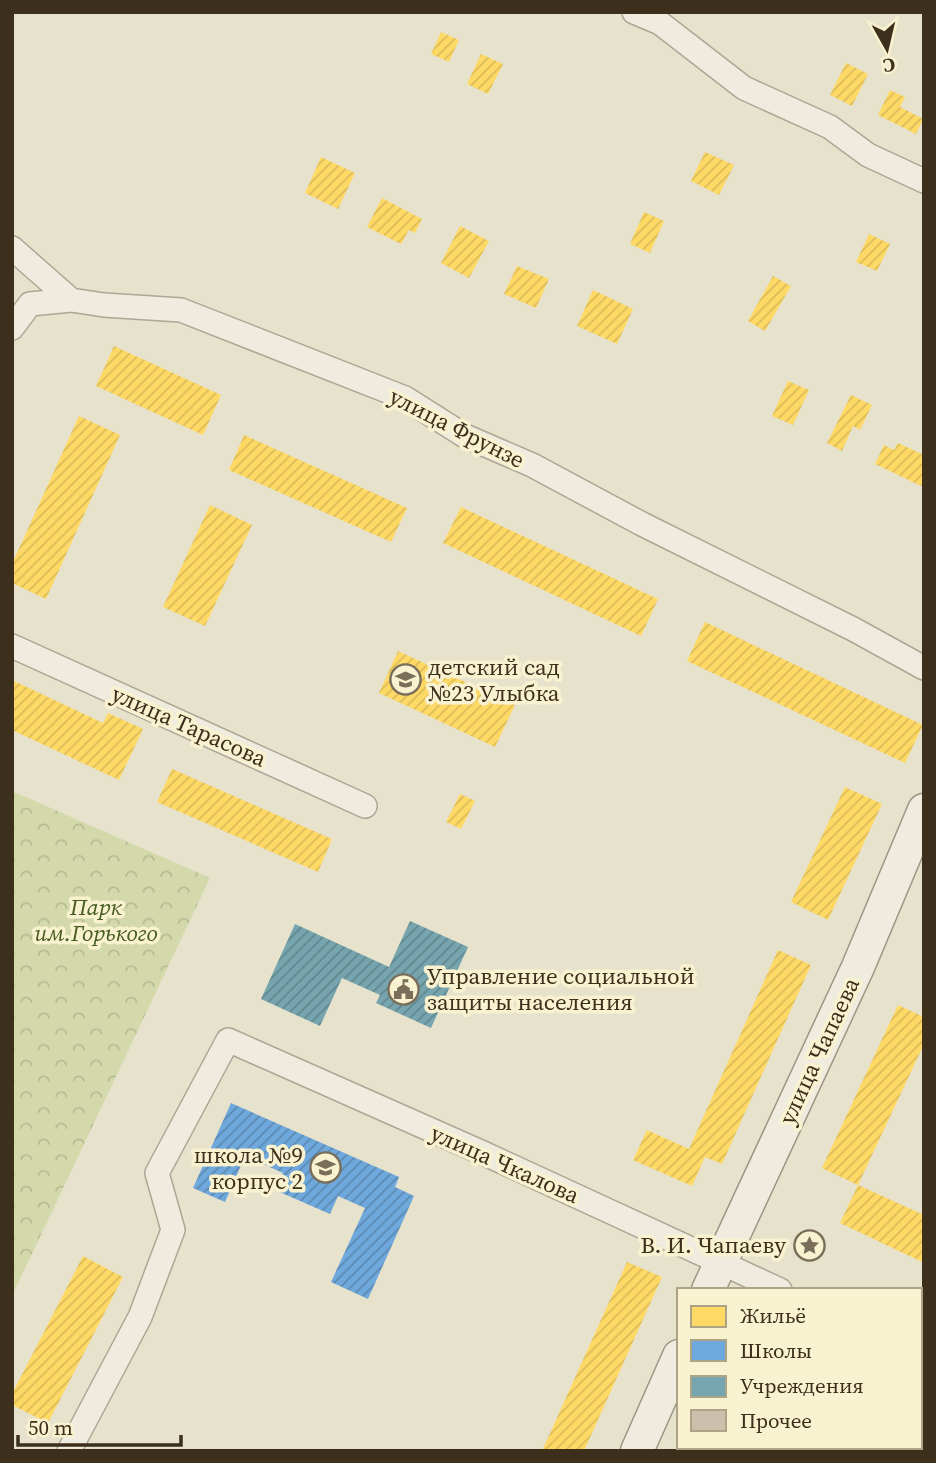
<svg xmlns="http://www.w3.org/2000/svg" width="936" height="1463" font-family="'Source Serif 4',serif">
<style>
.forest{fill:url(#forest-crowns)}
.homes{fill:url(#homes-hatch)}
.schools{fill:url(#schools-hatch)}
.public{fill:url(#public-hatch)}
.building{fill:url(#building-hatch)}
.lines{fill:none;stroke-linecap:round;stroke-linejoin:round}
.street-casing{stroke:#aca695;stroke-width:26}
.secondary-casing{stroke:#9c9585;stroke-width:35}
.street{stroke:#efebde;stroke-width:23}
.secondary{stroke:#efebde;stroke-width:32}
.labels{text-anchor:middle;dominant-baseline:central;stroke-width:7;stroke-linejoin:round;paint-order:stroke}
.street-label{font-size:23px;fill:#3c2f1c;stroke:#f9f2d0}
.poi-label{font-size:23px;fill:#3c2f1c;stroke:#f9f2d0;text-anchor:start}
.park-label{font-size:23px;font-style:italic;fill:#465b20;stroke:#f9f2d0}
</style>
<defs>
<pattern id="forest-crowns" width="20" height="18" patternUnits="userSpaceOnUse" patternTransform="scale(1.75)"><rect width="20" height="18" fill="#d4d9ac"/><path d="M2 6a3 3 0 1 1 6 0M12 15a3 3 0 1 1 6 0" fill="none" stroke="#b7bb93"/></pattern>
<pattern id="homes-hatch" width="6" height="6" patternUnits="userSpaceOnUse" patternTransform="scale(1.75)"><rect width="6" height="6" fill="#ffd966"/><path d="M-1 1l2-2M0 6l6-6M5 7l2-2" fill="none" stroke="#dbbb58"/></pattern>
<pattern id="schools-hatch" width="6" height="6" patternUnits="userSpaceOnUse" patternTransform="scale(1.75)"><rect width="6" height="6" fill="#6fa8dc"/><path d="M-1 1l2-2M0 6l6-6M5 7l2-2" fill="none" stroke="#5c89b2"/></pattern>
<pattern id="public-hatch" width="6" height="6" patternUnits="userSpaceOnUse" patternTransform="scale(1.75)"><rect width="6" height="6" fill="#76a5af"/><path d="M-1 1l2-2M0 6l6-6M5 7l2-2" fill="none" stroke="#62878e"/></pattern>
<pattern id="building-hatch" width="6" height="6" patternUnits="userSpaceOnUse" patternTransform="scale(1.75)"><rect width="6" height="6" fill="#ccc0ac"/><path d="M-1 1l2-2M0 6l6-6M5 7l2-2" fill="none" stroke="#b0a593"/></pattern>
</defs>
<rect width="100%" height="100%" fill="#e7e2cc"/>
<path class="forest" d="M12,791L210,878L12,1296Z"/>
<path class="homes" d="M441,32L459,40L449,62L431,54Z
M481,54L503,64L488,94L467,84Z
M846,63L868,74L852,106L830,95Z
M890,90L905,97L900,107L923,119L916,134L878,115Z
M705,152L734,165L719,195L691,181Z
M321,157L355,173L338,209L305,193Z
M382,198L422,219L415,233L409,230L401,244L367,227Z
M644,212L664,221L650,253L630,244Z
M460,226L489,241L469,278L441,263Z
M869,234L890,244L877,271L856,262Z
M517,266L549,279L536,308L504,294Z
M773,276L791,286L765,331L748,321Z
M593,290L633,309L617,344L577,326Z
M114,346L221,395L203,435L96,386Z
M788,381L809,390L793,425L772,416Z
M851,395L872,405L860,430L853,426L842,451L827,443Z
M79,416L120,435L46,599L12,583V564Z
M244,435L407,508L391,542L229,470Z
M898,443L924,455V480L921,486L875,464L884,445L894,450Z
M210,505L252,525L205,626L163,607Z
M461,507L658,599L641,636L443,543Z
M705,622L923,725L905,763L687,661Z
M398,651L515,705L495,747L379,693Z
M12,680L103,723L108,713L143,729L119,780L12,730Z
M172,769L332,839L318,872L157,802Z
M845,787L882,804L828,920L791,902Z
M460,794L475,801L461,829L446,822Z
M778,950L811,965L722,1164L705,1157L692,1186L633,1160L647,1130L689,1149Z
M898,1005L924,1017V1044L858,1185L822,1168Z
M858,1185L924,1215V1263L840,1223Z
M83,1256L123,1277L48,1423L12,1405V1394Z
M627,1262L662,1277L584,1451H542Z
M681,1447H718L725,1451H680Z"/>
<path class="schools" d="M231,1103L399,1177L395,1187L414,1196L368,1299L331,1282L365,1208L338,1196L330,1214L275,1190L283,1173L245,1156L225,1202L193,1188Z"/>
<path class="public" d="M410,921L468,947L431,1028L376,1003L380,995L342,978L320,1026L261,999L295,924L389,967Z"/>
<path class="building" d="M924,1431V1451H870L863,1447L915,1449L920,1447V1438Z"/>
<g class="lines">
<defs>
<path id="street" d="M634,12L660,23L744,88L830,127L868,155L924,181
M12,248L71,300
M12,328L30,304L71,300L104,305L181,310L405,398L465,436L532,465L642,524L853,629L924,668
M12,646L365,806
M920,1354L924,1356
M69,1451L140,1317L173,1230L157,1173L228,1040L483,1153L780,1290"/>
<path id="secondary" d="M708,1290L858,967L924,810
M637,1451L679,1356"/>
</defs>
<use href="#street" class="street-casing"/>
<use href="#secondary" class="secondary-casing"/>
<use href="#street" class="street"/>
<use href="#secondary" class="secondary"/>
</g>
<defs>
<symbol id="school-ring" viewBox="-11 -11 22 22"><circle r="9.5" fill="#f9f2d0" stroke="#786e5a" stroke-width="1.5"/><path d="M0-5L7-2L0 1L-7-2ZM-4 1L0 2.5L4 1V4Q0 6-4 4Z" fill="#786e5a"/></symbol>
<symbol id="civic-ring" viewBox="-11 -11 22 22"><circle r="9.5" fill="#f9f2d0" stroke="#786e5a" stroke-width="1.5"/><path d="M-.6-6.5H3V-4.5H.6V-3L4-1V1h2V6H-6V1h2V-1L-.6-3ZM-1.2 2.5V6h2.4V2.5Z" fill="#786e5a"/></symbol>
<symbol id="sight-ring" viewBox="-11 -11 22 22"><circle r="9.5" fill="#f9f2d0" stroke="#786e5a" stroke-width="1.5"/><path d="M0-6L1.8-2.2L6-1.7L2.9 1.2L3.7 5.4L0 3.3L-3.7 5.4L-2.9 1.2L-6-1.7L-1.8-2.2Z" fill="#786e5a"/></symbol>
</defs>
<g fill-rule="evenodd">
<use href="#school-ring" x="388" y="662" width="35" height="35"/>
<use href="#civic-ring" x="386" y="972" width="35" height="35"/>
<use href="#school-ring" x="308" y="1150" width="35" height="35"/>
<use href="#sight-ring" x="792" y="1228" width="35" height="35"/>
</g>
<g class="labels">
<g class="street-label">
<text transform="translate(457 428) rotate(27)">улица Фрунзе</text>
<text transform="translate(189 726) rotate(24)">улица Тарасова</text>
<text transform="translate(819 1051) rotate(-65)">улица Чапаева</text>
<text transform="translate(505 1164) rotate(24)">улица Чкалова</text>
</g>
<g class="poi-label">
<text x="428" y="667">детский сад<tspan x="428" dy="26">№23 Улыбка</tspan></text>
<text x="427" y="976">Управление социальной<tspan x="427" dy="26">защиты населения</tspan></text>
<text x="303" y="1155" text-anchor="end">школа №9<tspan x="303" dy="26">корпус 2</tspan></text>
<text x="786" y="1245" text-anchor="end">В. И. Чапаеву</text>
</g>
<g class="park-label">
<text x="96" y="907">Парк<tspan x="96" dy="26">им.Горького</tspan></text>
</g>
</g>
<rect width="936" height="1463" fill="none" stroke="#3c2f1c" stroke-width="28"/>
<rect x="677" y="1288" width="245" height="161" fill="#f9f2d0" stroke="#ada488" stroke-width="2"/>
<rect x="691" y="1306" width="35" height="21" fill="#ffd966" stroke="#ada488" stroke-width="2"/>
<text x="740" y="1323" font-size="21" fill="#3c2f1c">Жильё</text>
<rect x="691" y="1340" width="35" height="21" fill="#6fa8dc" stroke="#ada488" stroke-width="2"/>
<text x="740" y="1358" font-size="21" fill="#3c2f1c">Школы</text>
<rect x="691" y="1376" width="35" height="21" fill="#76a5af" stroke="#ada488" stroke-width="2"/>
<text x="740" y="1393" font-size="21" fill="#3c2f1c">Учреждения</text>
<rect x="691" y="1410" width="35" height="21" fill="#ccc0ac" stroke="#ada488" stroke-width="2"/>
<text x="740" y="1428" font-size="21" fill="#3c2f1c">Прочее</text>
<g transform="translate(887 49) rotate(172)" stroke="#f9f2d0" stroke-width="5" paint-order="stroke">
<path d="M0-5L12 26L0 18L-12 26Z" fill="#3c2f1c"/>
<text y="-10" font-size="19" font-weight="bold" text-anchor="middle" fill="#3c2f1c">С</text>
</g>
<path d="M18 1435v10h163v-10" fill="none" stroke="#3c2f1c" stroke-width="3.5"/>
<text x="28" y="1435" font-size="21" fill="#3c2f1c" stroke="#f9f2d0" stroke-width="5" paint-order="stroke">50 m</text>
</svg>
